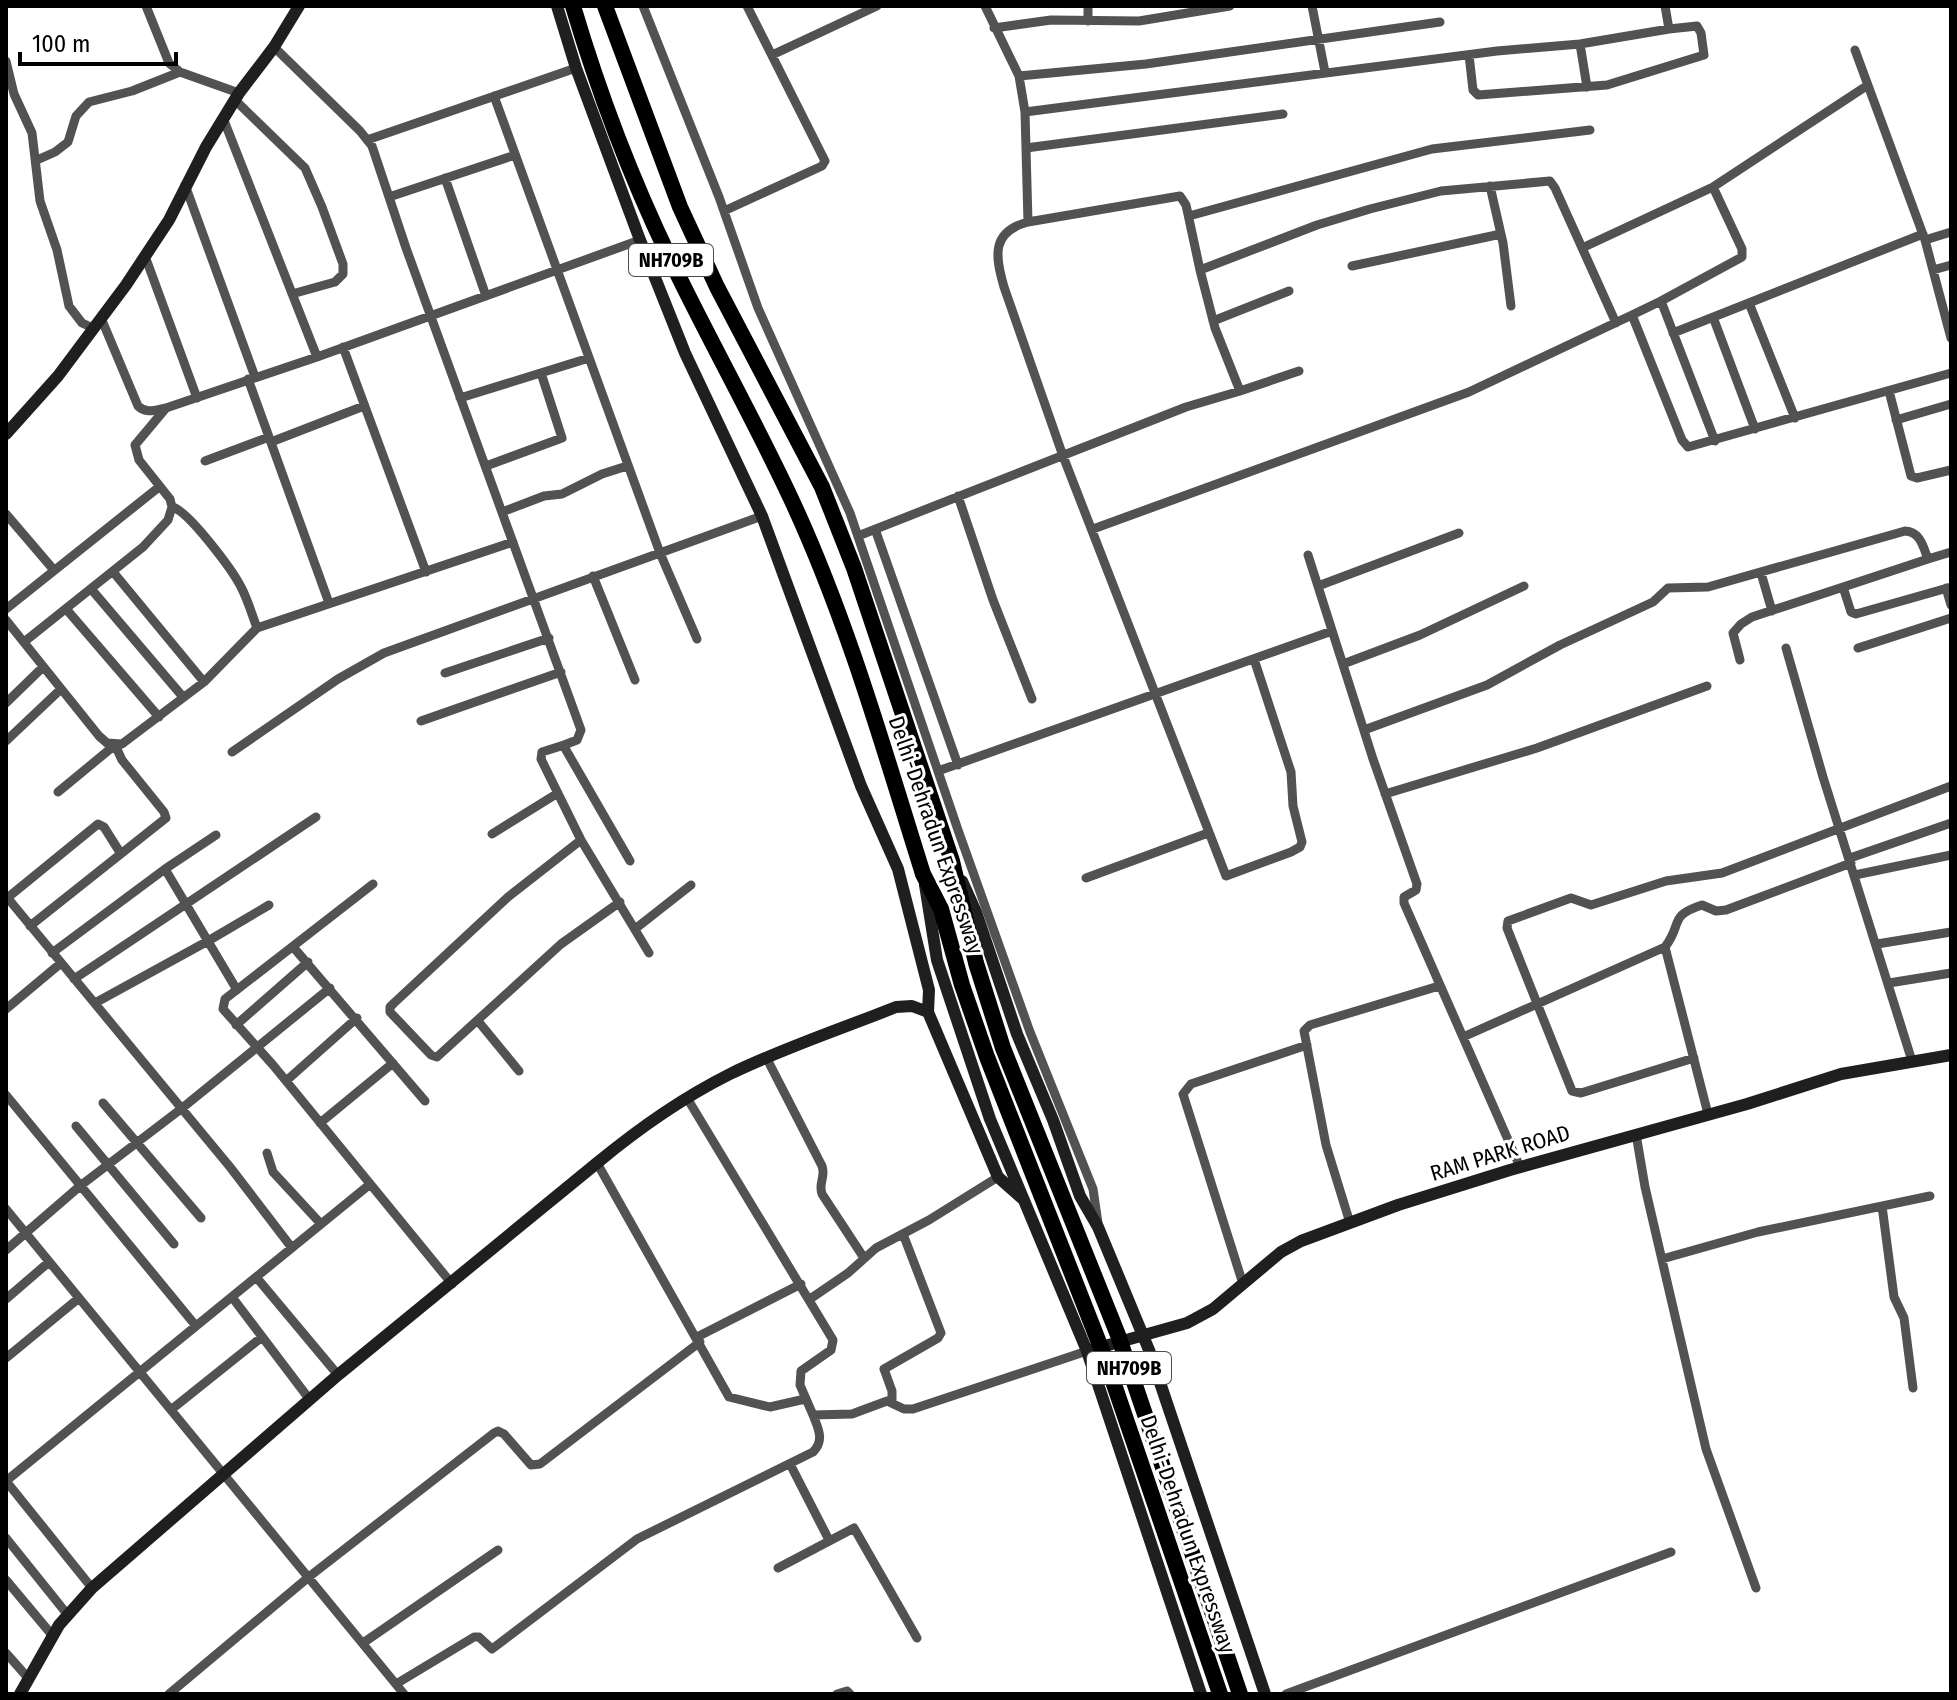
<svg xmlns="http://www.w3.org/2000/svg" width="1957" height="1700" font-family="'Fira Sans Condensed',sans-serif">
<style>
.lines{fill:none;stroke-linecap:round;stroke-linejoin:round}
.street{stroke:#525252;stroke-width:9}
.secondary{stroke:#1f1f1f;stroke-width:12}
.highway{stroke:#000;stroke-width:16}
.labels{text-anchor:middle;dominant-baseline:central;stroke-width:6;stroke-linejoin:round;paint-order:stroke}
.shield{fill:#fff;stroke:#4c4c4c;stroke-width:2}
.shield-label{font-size:20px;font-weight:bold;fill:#000}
.street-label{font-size:22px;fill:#000;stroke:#fff}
</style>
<rect width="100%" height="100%" fill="#fff"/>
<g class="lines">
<path class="street" d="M146,6L169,63L180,72L239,93
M643,6L719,197L758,308L850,513L958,830L1030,1032L1093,1189L1098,1223
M985,6L1019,76L1025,112L1497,51L1580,44L1669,29L1665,6
M1312,6L1325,72
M1088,21V6
M994,28L1051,20L1139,21L1230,6
M1580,44L1587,87
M274,47L360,131L372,146L406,248L581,730L577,740L564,745L566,750L630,861
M1855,50L1925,240L1951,338
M772,55L877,6
M1469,55L1473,90L1478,95L1607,85L1704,55L1701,33L1697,26L1669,29
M6,61L14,94L32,133L40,201L57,250L69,306L82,323L93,328
M1019,76L1146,64L1440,22
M494,96L660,553L697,639
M235,100L305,168L322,207L343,264V274L335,282L292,294
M1025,112L1028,222
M223,118L317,357
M367,140L576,68
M1026,148L1283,114
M37,160L55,152L68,142L76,116L89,102L132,91L180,72
M445,178L486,296
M185,185L255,377
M1490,186L1503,243L1511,306
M389,197L515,155
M724,211L822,166L825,161L747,6
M1189,216L1432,149L1590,130
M1925,240L1951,232
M1582,248L1713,187L1868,85
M145,256L197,398
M1352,266L1501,234
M1200,270L1186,205L1180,196L1028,222C991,232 995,256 1004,287L1063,456L1226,876L1291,852L1300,847L1302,842L1293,806L1291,772L1254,659
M1933,270L1951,265
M1661,301L1742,257V249L1713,187
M1749,303L1795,418
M1632,315L1661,301L1715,441
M1713,317L1755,429
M101,318L138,406C146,414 155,410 166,408L317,357L640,240
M1213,321L1289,291
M1673,333L1923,234
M343,347L426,572
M248,379L329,603
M1240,391L1299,371
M1889,391L1911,476L1917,478L1951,470
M460,398L589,358
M1896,420L1951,404
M271,442L364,406
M205,461L269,437
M486,466L562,438L541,373
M958,496L993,600L1032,699
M172,507C188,510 233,571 241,587C248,600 252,615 257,628
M502,512L544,496L562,494L602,474L627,466
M6,514L53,569
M875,529L958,765
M1093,529L1469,392L1632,315L1682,440L1688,447L1951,373
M858,536L1186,407L1240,391L1215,328L1200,270L1317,225L1370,209L1441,191L1550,181L1555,188L1616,323
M1308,555L1373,759L1417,884L1416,890L1404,897V903L1520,1167
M114,573L204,682
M1761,573L1772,611
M593,576L635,680
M1318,586L1459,533
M1843,587L1851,612L1856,614L1951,587
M1946,588L1951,605
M92,590L183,697
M6,609L159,487
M67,610L159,717
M6,620L99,736L107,743L122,744L204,682L257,628L513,542
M24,642L143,547L168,520L172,507L170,499L139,460L135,445L166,408
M1786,648L1823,777L1912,1061
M1858,648L1951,618
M1740,660L1733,633L1741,624L1752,617L1928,559
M1343,664L1420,635L1524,586
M445,673L549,638
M6,703L43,667
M421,721L561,672
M1364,730L1487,685L1560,645L1653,602L1668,588L1708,587L1905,531C1921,532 1923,547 1928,559L1951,552
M6,741L61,689
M564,745L542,752L541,759L581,840L649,953
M232,752L338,679L384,653L762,516
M938,771L1332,631
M1385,794L1537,748L1707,686
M492,834L558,793
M581,840L508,897L394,1003L390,1007V1012L431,1055L437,1057L561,944L620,902
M1850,858L1951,823
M165,869L216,835
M1855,875L1951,855
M1086,878L1208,833
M373,884L225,999L223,1009L273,1065L452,1284
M6,896L230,1167L292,1248
M6,899L98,824L104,827L121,854
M30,926L166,818L164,812L122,760L115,745L58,792
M635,929L691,885
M1877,944L1951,932
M1665,947L1708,1114
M294,948L425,1101
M52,953L165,869L237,990
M74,979L316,817
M1889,983L1951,973
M95,1003L208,941L269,905
M6,1009L61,963
M478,1021L519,1071
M236,1025L308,962
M1463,1037L1665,947C1683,924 1668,916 1702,905L1716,911L1726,910L1851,863
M1694,1058L1581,1093L1572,1091L1507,928L1508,921L1571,898L1591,905L1666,881L1722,873L1951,786
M767,1059L822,1166C826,1177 818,1183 822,1194L864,1258
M286,1081L357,1018
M6,1095L196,1326
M687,1098L833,1340L831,1350L801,1371L800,1385L813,1415
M103,1103L201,1218
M320,1123L393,1063
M76,1126L174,1244
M1636,1134L1645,1187L1706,1449L1756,1588
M267,1153L273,1172L321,1224
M597,1163L729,1397L770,1407L805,1399
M1882,1206L1894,1297L1904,1318L1913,1388
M6,1209L404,1694
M1350,1223L1326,1145L1304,1031L1310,1025L1439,986
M6,1250L80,1186L181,1109L330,988
M1662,1259L1758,1232L1930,1196
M256,1277L338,1375
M1243,1284L1183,1094L1191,1084L1307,1045
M232,1297L310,1400
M6,1299L49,1262
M810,1299L848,1273L876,1248L929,1220L998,1177
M697,1337L801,1284
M6,1358L79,1298
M892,1402V1391L884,1369L938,1338L941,1333L903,1234
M172,1409L262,1337
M790,1464L829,1540
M6,1538L67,1614
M778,1568L854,1528L917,1638
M6,1580L52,1635
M92,1588L6,1481L369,1185
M363,1643L498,1550
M6,1653L29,1679
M396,1684L474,1637H479L492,1649L637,1539L813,1452C825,1440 818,1428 813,1415L852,1414L887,1401L904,1409H913L1087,1351
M169,1694L310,1576L494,1433L498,1431L504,1434L531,1465L540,1464L700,1342
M837,1694L847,1691L850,1694
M1286,1694L1671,1552"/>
<path class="secondary" d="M557,6L576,68L640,240L685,353L762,516L861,786L898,869L929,990L928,1012
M6,434L58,376L126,285L169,220L206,147L239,93L274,47L299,6
M962,881L976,912L1017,1034L1053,1120L1080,1196L1098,1227L1149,1350L1265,1694
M925,885L937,960L990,1119L1087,1351L1201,1694
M1087,1351L1187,1323L1213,1309L1281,1252L1301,1241L1398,1205L1510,1170L1747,1104L1841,1074L1951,1055
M20,1694L59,1625L92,1588L338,1375L597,1163C638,1129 682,1098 730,1074C783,1048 841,1029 896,1007L912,1006L928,1012L998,1177L1024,1200"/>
<path class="highway" d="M573,6C600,97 634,186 676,271C714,349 757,425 793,503C848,622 884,750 923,874L941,909L962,985L987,1057L1105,1358L1220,1694
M605,6L680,207L717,287L822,487L854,568L952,861L976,963L1003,1048L1118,1335L1240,1694"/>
</g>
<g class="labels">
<g class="shield">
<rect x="629" y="244" width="84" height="32" rx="6"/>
<rect x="1087" y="1352" width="84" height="32" rx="6"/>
</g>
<g class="shield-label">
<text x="671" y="260">NH709B</text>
<text x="1129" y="1368">NH709B</text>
</g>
<g class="street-label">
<text transform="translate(936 835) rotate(71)">Delhi-Dehradun Expressway</text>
<text transform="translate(1500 1153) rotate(-17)">RAM PARK ROAD</text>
<text transform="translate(1188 1534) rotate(71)">Delhi-Dehradun Expressway</text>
</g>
</g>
<rect width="1957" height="1700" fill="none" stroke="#000000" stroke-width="16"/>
<path d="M20 52v12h156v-12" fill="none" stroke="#000000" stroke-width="4"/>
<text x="32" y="52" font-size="24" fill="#000000" stroke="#ffffff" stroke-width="6" paint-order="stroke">100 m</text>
</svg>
